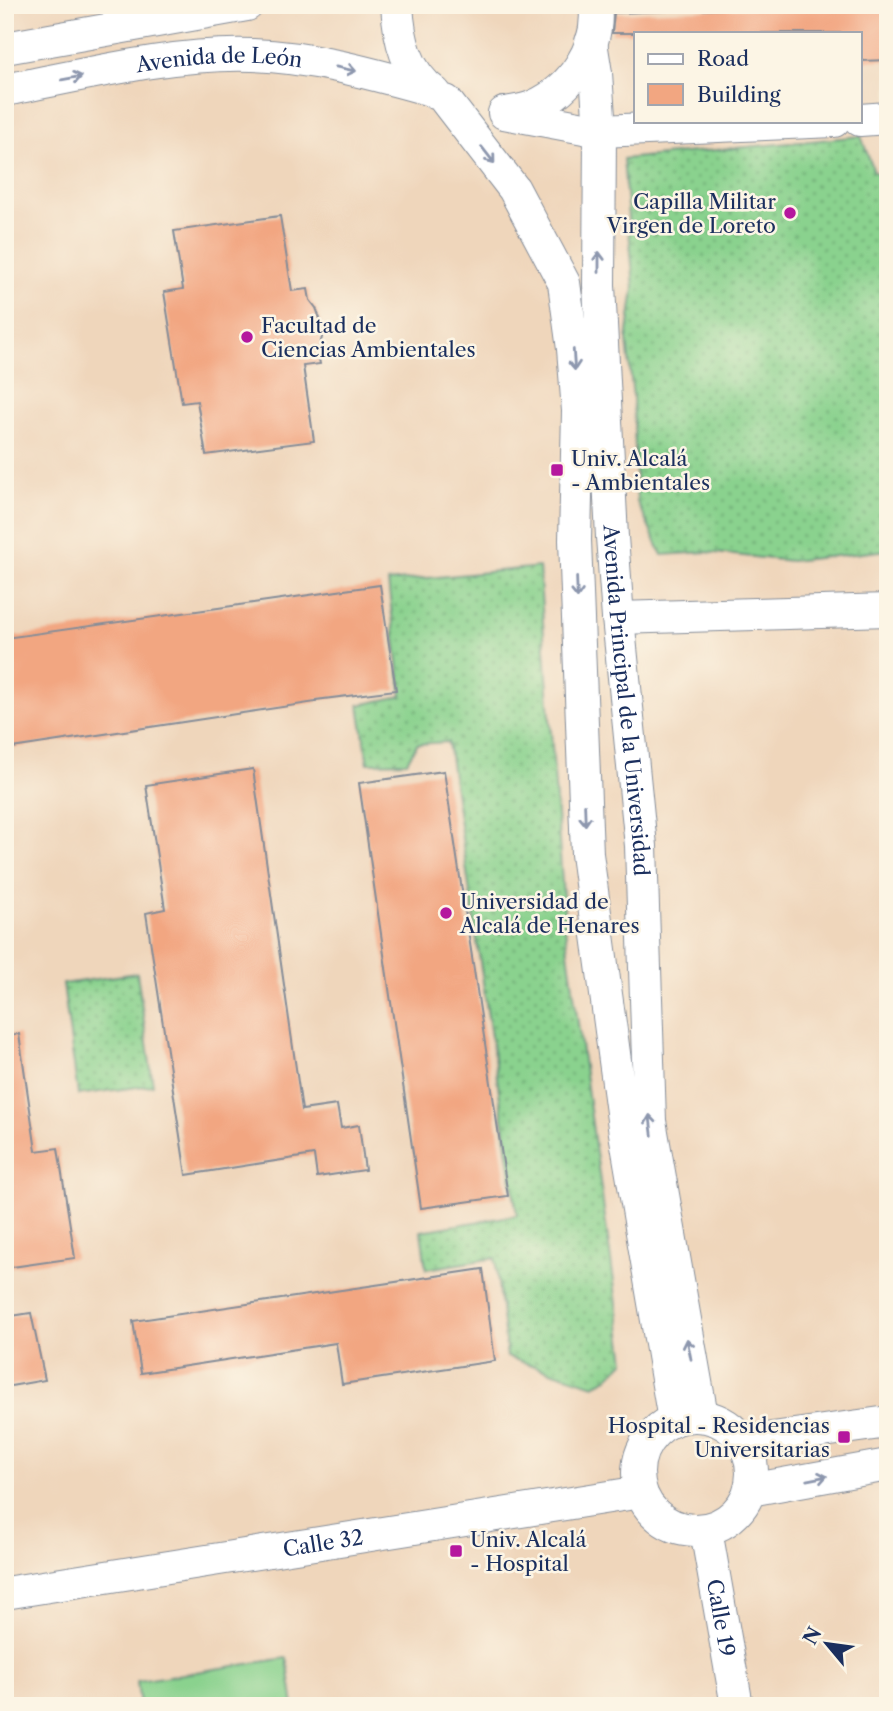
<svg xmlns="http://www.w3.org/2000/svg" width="893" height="1711" font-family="'Libre Caslon Text',serif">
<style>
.built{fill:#efd6bb;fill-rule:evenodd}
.green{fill:#8ad28e;stroke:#528076;stroke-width:2}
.garden{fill:url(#garden-dots);stroke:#528076;stroke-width:2}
.building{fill:#f2a681}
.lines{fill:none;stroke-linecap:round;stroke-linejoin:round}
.minor-casing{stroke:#868d98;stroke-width:34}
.minor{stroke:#fff;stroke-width:32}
.oneway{stroke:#8d97ae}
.poi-dot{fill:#b5179e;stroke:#fcf5e5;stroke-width:2.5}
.labels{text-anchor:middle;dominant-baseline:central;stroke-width:5;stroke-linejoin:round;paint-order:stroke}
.street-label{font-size:21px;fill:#1b2f5e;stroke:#fcf5e5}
.poi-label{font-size:21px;fill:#1b2f5e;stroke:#fcf5e5;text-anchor:start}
</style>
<defs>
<pattern id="garden-dots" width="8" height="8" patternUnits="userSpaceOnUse" patternTransform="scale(1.75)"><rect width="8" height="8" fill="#8ad28e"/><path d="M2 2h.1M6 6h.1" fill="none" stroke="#70ab77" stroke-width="1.8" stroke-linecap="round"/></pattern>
</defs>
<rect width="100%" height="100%" fill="#fcf5e5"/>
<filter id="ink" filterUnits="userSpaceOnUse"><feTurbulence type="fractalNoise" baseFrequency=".0143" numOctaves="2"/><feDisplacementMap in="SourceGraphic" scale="14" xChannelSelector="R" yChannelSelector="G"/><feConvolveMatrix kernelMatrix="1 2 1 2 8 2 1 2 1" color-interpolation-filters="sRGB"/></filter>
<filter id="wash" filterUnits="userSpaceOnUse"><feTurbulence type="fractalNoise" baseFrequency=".00686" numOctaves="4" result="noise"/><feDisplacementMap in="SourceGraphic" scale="28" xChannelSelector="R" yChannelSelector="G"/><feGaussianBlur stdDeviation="1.57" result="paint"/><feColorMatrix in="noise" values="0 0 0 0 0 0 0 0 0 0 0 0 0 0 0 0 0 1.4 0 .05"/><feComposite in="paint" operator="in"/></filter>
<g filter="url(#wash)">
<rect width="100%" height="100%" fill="#f2ebd1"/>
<path class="built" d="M5,5H888V1706H5ZM636,33H860V121H636Z"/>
<path class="green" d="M287,1658L294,1706H140L137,1681Z"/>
<path class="garden" d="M861,136L874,172L888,176V550L791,561L706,552L662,555L637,502L633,398L627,340L634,288L623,159Z
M539,567L566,937L625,1361L608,1378L594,1385L507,1357L495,1258L426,1269L421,1231L517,1215L516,1208L448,742L417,744L407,762L368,763L359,705L402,696L388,582Z
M137,973L153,1085L78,1095L63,984Z"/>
<g id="blocks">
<path class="building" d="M838,5H888V60L860,61V33H612L614,13Z
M280,216L292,291L308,289L310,300L316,308L322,324L323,333L318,354L320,364L303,366L314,441L206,455L197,401L182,403L164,292L183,289L174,231Z
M380,585L396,690L316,700V702L5,749V638Z
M253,769L302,1110L337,1105L341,1128L359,1125L365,1170L317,1177L314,1155L186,1175L146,913L165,909L146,785Z
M444,771L508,1196L421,1208L359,783Z
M19,1034L36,1151L58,1148L75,1258L5,1268V1035Z
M483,1269L495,1361L342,1384L336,1343L141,1373L133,1321Z
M31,1313L45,1380L5,1387V1317Z"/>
</g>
</g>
<g filter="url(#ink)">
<use href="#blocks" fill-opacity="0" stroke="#868d98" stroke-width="2"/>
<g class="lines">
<defs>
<g id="minor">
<path d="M397,5C399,39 406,72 435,93"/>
<path id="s1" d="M591,42L596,73L600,131L599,285L612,537L618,618L641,846L650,1121L702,1416"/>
<path d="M5,48L247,5"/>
<path id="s2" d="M5,90C84,75 173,52 253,55C313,57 373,74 431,90"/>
<path d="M446,101L514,189L564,283L573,349L578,411L575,540L587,854L624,1127L674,1420"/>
<path d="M504,113L600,131L834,121"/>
<path d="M507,113C516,111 526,110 534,106C571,90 601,47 595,5"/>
<path d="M860,120L888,118"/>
<path d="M618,618L888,610"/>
<circle cx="695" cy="1473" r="57"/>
<path d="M744,1442L888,1422"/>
<path d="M750,1490L888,1465"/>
<path id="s3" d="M706,1530L737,1706"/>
<path id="s4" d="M5,1593L641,1492"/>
</g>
</defs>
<use href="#minor" class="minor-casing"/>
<use href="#minor" class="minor"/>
</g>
<defs><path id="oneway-shaft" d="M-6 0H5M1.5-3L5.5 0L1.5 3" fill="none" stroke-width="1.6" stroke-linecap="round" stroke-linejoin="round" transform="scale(1.75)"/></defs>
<g class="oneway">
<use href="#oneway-shaft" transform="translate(346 69) rotate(12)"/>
<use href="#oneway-shaft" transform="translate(72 78) rotate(-10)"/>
<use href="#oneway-shaft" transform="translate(488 155) rotate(52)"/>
<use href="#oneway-shaft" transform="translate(599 262) rotate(-90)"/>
<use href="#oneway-shaft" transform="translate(574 360) rotate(86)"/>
<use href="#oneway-shaft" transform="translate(577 588) rotate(88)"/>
<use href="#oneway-shaft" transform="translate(585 815) rotate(88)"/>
<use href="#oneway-shaft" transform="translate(651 1125) rotate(-97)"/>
<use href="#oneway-shaft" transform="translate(689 1349) rotate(-101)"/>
<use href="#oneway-shaft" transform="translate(817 1478) rotate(-11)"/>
</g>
</g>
<g class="poi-dot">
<circle cx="790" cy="213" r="7"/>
<circle cx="247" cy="337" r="7"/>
<rect x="550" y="463" width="14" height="14" rx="3.5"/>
<circle cx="446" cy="913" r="7"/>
<rect x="837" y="1430" width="14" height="14" rx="3.5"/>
<rect x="449" y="1544" width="14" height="14" rx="3.5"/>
</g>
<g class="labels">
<g class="street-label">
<text stroke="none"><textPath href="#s2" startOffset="217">Avenida de León</textPath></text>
<text stroke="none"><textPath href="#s1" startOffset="660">Avenida Principal de la Universidad</textPath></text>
<text stroke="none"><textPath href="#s4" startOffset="322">Calle 32</textPath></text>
<text stroke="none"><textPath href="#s3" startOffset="89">Calle 19</textPath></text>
</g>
<g class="poi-label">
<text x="776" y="201" text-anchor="end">Capilla Militar<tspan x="776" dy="24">Virgen de Loreto</tspan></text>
<text x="261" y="325">Facultad de<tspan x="261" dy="24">Ciencias Ambientales</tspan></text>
<text x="571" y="458">Univ. Alcalá<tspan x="571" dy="24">- Ambientales</tspan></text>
<text x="460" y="901">Universidad de<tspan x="460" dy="24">Alcalá de Henares</tspan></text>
<text x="830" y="1425" text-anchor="end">Hospital - Residencias<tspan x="830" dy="24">Universitarias</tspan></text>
<text x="470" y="1539">Univ. Alcalá<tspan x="470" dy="24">- Hospital</tspan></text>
</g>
</g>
<rect width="893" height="1711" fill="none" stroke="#fcf5e5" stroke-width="28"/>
<rect x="634" y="32" width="228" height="91" fill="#fcf5e5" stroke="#a2a6af" stroke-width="2"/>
<rect x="648" y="54" width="35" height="10" fill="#ffffff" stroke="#a2a6af" stroke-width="2"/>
<text x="697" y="66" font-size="21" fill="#1b2f5e">Road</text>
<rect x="648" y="84" width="35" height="21" fill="#f2a681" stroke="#a2a6af" stroke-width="2"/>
<text x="697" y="102" font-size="21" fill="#1b2f5e">Building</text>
<g transform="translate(827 1644) rotate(299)" stroke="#fcf5e5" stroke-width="5" paint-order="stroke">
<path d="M0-5L12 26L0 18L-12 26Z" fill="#1b2f5e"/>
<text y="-10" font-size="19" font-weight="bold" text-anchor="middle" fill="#1b2f5e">N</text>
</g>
</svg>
